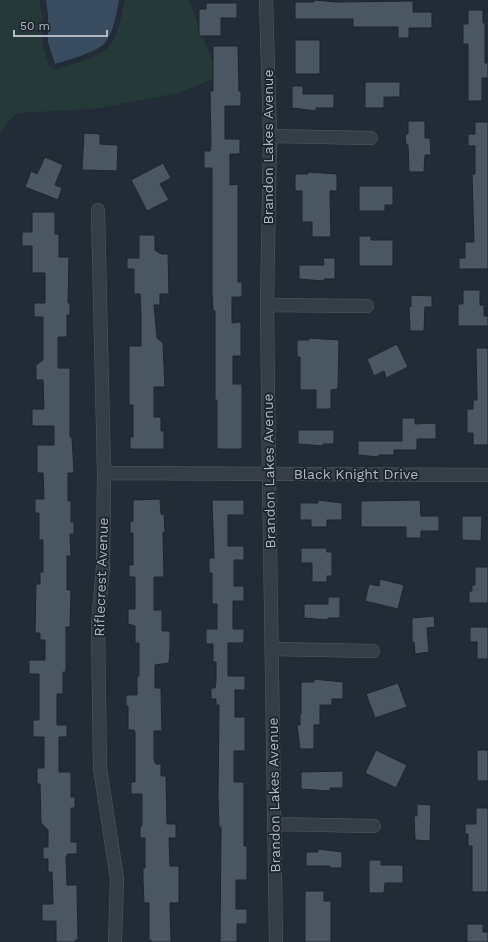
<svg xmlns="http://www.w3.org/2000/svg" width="488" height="942" font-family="'Work Sans',sans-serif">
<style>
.green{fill:#253939}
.water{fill:#384b5f}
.building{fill:#4a5662;stroke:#1c252e}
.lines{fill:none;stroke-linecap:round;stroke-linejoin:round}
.street-casing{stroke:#535b65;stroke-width:14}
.street{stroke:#353e47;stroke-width:13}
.labels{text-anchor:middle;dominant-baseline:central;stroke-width:3.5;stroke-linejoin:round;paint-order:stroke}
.street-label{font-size:14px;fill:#b0b8c4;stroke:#1b232c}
</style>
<rect width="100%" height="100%" fill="#222c37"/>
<path class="green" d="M0,0H39L42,15V44L49,66L55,70C66,67 103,55 109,47C119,33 121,16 125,0H189L218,77L178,93L94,109L16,113L0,132Z"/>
<path class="water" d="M46,0H119C116,15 114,32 104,44C97,52 65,61 55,64L48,42V15Z"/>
<path class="building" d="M314,0L337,2L413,1V12H432V28H409V38H398V27H353V19H295V2H314Z
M206,3H237V18H221V36H199V9H206Z
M468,10H483V23H485V63H488V78H482V101H468V44H463V24H468Z
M295,40H320V74H295Z
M213,46H238L239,91H241V106H225V139H240V154H230V185L238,184V282H242V297H232V323L241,322V356H233V384H242V449H217V400H215V311H213L212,294V168H204V151H210L211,145L210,91H213Z
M365,82H400V97H384V108H365Z
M292,86H303V94H334V108H316V111L292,108Z
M408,121H425V138H430L431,155H425L424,172H409L408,145H406L405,134H408Z
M475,122H488V269H459V258H465V242H474L472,174H475V146H468V134H475Z
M84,133L100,134V144L118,145L117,171L82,170Z
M45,157L63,165L55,185L62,188L58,200L25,187L31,171L37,174Z
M163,163L171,178L160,184L169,200L147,211L131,180Z
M308,172L337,174V191H330L331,237H312V222H302V191H295V174H308Z
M359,186H393V205H385V211H359Z
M32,212H55V234H59V257H69L68,303H70V315H67V337H58V368H70V437H72L74,473H68V501H71V522H74V534H70L71,556H67V590H71L70,627H66V672H63V694H57V725H67V737H59V772H71V797H75V808H71V842H77V854H68L66,857L67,885H77L78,940H75V942H56V921H42V904H53L52,872H48V859H43V847H48V830L41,823L40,784H37V768H44V737H33V720H39V674H29V660H45V640H40V633H35L36,584H40V572H43V540H39V513H35V499H44L43,473H37V445H54V426H32V409H44L43,380H36V365L43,360V317H34V303H45V273H32V246H22V232H32Z
M139,235H155V250L161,254H168L169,294H160V305H154L157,338L163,343L165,387H154V417H161V431H164V449H130V437H133V405H129V346H141V314L140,294H134V269H127V258H139Z
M359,236H371V240H393V266H359Z
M323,258H335V279H324V281L299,279V265H324Z
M463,290H480V305H484V316H488V326H458V304H463Z
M411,295L432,296V307H425L424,331H410L409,306L411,307Z
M309,338L339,340L338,389L331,390V409H316V390H300V357H297V340H309Z
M397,344L408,367L386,378L384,371L374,376L367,359Z
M476,348H488V445H473V433H467V409H473V400H477Z
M402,418H415V424L436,423V439H417V450H394V455H379V457L358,455V441H402Z
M298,430H334V444H323V446L298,444Z
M160,499L161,514H164L165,532H163L164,577H154V610H162V631H170V650L169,663L155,665V688H161L162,731H154V760L156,764H161V776H166L167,824H176V838H169L170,866H179V903H170L171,942H151V940H149V903H144L143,881V868H145V838H140V826H142V794H131V782H135V732L134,730H128V706H126V695H137V676H139V643H135V626L128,624V609H135V577H129V565H133V533H130V522L133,521V500Z
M212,500H244V515H228V546H244V560H234V586H244V601H233V629H244V641L243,643H228V676H245V690H235V717H245V751H234V782H244V846H247V880H236V909H247V924H237V942H220L221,827H219L218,797L219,705H216V699H211V688H215L216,681V662H213V644H206V629H217V604H212V573H209V558H214Z
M318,500L342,503V520H327V527H311V520H300V503H318Z
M420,500L421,516H439V531H421V538H406V527H361V501Z
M462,516H482L481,541L462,540Z
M301,548H327V552H332V576H327V582H312V563H301Z
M475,567H488V603H469V591H472V585H475Z
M380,579L404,585L398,609L365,601L369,584L379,586Z
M328,597H340V618H328V620L304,618V604H328Z
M434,616L435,627L427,628L429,652L415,654L414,642L412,643V618Z
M470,627H488V659H477V642H470Z
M314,679L343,682V699H332V705H320V725H314V749H300L297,725H300V714H301V682H314Z
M398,683L407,707L375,718L366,694Z
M376,750L407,765L396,788L365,773Z
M477,750H488V781H477Z
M343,771V788H330V791L301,789V772Z
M417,804L431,805L430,841L415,840L414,816H417Z
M476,808H488V892H472V846H468V834H465V824H476Z
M318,849L342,852V868H330V866H306V852H318Z
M369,860H381V865H403V883H385L384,893H369Z
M305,891H324V901H331V942H305Z
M467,924H483V932H488V942H467Z"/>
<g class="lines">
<defs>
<path id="street" d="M266,0L270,136L267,305L269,474L276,942
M270,136L371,138
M98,210L104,473L103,567L98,623L100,768L117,879L115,942
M267,305L367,306
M104,473L488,475
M272,649L373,651
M274,824L374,826"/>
</defs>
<use href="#street" class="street-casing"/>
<use href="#street" class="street"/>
</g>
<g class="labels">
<g class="street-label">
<text transform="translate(268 147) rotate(-90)">Brandon Lakes Avenue</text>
<text transform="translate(269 471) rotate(-91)">Brandon Lakes Avenue</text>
<text x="356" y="474">Black Knight Drive</text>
<text transform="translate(101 577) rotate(-88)">Riflecrest Avenue</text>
<text transform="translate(274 795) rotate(-91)">Brandon Lakes Avenue</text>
</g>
</g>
<path d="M14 30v6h93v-6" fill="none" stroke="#b0b8c4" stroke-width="2"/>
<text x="20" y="30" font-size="12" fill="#b0b8c4" stroke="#1b232c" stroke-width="3" paint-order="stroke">50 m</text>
</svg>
